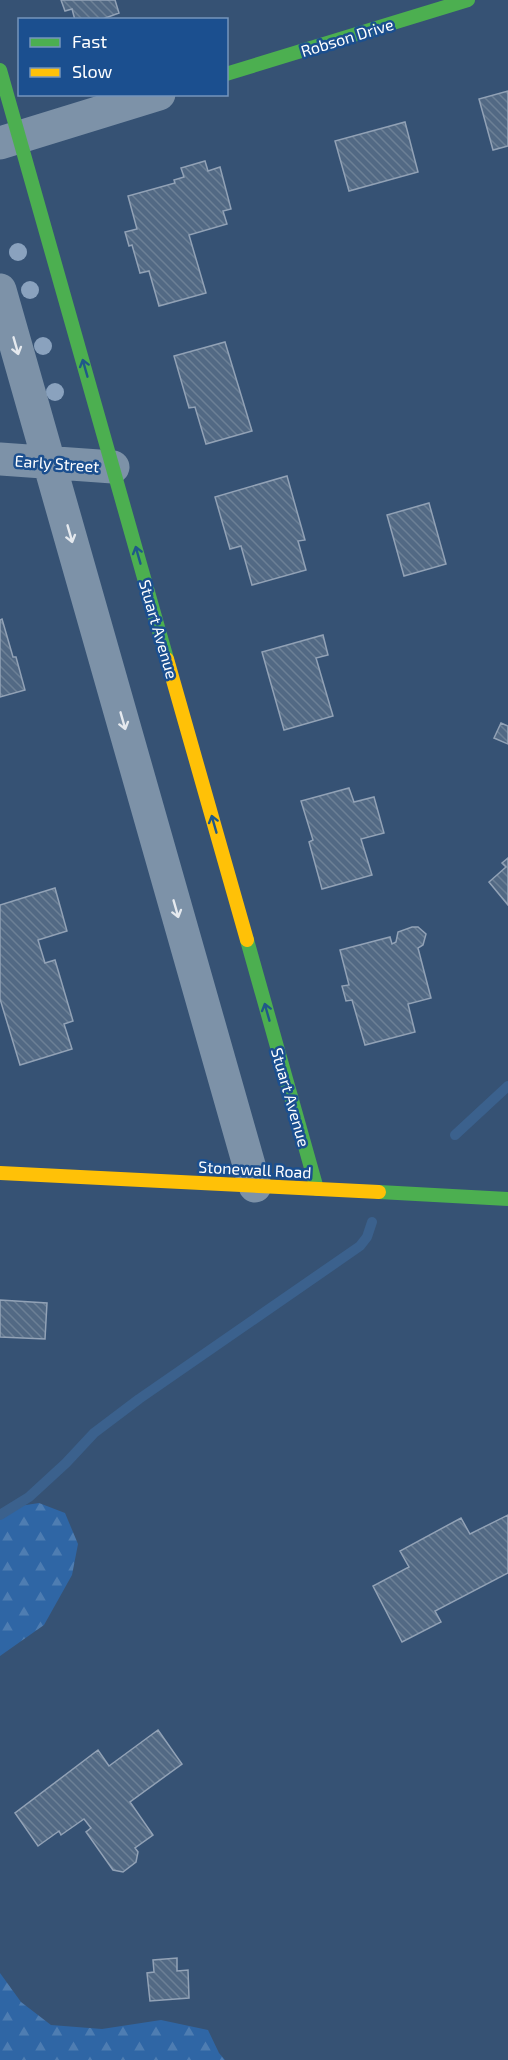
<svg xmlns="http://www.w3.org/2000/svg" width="508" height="2060" font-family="'Exo 2',sans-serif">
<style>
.forest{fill:url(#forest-firs)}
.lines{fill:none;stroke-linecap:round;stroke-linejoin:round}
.stream{stroke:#3b618d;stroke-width:10}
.building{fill:url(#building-back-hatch);stroke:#92a2b6;stroke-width:1.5}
.street{stroke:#7d92a8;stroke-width:33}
.fast{stroke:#4caf50;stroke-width:14}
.slow{stroke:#ffc107;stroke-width:14}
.tree{fill:#8aa2be}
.oneway{stroke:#e5e9ee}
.oneway2{stroke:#205989}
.labels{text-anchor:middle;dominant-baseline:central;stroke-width:5;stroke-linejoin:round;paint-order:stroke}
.street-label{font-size:16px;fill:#fff;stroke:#1b4f8f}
</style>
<defs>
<pattern id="forest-firs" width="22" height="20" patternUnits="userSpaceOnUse" patternTransform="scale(1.5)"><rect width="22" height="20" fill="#2f66a5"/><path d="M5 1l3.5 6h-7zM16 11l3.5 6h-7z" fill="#4e7db2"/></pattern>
<pattern id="building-back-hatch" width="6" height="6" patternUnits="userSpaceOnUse" patternTransform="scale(1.5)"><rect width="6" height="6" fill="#526984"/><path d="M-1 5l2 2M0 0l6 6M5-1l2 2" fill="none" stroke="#6c8096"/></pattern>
</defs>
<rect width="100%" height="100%" fill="#365274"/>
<path class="forest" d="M39,1503L65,1513L78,1544L72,1575L44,1625L0,1656V1509Z
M0,1973L21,2002L51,2025L102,2029L161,2020L208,2030L219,2053L225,2060H0Z"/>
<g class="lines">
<path class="stream" d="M455,1135L508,1086
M0,1515L29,1497L66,1463L94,1433L139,1399L360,1246L367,1237L372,1222"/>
</g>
<path class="building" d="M61,0H115L119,13L100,20H75L72,9L65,11Z
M508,91V146L493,150L479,99Z
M405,122L418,172L349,191L335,141Z
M205,161L208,171L220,167L231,209L223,211L227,224L189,235L206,293L159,306L149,271L140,273L132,245L129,246L125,232L137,229L128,196L175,183L174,180L184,177L181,168Z
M225,342L252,431L206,444L195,407L189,408L174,356Z
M287,476L305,540L298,541L306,570L252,585L241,546L230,549L215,497Z
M429,503L446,564L404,576L387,515Z
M2,619L13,657H16L25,690L0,697V620Z
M323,635L328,655L316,658L333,716L284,730L262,652Z
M501,723L508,726V744L494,738Z
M349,788L354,802L374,797L384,833L361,839L372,875L322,889L309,842L313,840L301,801Z
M508,858V905L489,882L506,867L502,863Z
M55,888L67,931L38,940L45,963L55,960L73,1021L64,1024L72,1049L20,1065L0,999V905Z
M412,927H418L426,934L423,945L418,948L431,998L408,1004L415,1032L365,1045L352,1000L346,1001L342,986L349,985L340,950L390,937L392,944L396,942L398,932Z
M0,1300L47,1303L45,1339L0,1337Z
M508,1515V1573L435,1611L441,1622L402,1642L373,1586L409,1567L400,1551L461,1518L470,1534Z
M158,1730L182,1764L130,1802L153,1835L135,1848L138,1852L136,1862L123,1872L113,1870L86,1832L91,1828L84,1819L61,1835L59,1831L38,1846L15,1813L98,1750L109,1766Z
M177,1958V1971L188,1970L189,1998L150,2001L147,1973L154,1972L153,1960Z"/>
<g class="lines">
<path class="street" d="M0,143L159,94
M0,290L255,1186
M0,459L113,467"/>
<path class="fast" d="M0,70L167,659
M226,74L468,0
M247,940L317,1189
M379,1192L508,1199"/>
<path class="slow" d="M167,659L247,940
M0,1173L379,1192"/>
</g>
<g class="tree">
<circle cx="18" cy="252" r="9"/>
<circle cx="30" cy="290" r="9"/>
<circle cx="43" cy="346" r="9"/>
<circle cx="55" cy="392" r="9"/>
</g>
<defs><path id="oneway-shaft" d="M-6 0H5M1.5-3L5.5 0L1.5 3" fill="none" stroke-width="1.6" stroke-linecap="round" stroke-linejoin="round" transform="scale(1.5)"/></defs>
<g class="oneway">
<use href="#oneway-shaft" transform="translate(16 346) rotate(74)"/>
<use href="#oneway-shaft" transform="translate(70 534) rotate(74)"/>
<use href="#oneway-shaft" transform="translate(123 721) rotate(74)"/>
<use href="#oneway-shaft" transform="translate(176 909) rotate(74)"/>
</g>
<g class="oneway2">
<use href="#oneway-shaft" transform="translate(85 368) rotate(-106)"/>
<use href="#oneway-shaft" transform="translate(138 555) rotate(-106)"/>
<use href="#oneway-shaft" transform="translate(214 824) rotate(-106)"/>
<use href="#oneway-shaft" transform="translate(267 1012) rotate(-106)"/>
</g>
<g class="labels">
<g class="street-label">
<text transform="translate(347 37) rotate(-17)">Robson Drive</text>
<text transform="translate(57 463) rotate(4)">Early Street</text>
<text transform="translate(159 629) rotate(74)">Stuart Avenue</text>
<text transform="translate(291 1097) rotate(74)">Stuart Avenue</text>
<text transform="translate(255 1169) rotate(3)">Stonewall Road</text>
</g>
</g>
<rect x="18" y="18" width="210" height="78" fill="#1b4f8f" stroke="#7695bc" stroke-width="1.5"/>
<rect x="30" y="38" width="30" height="9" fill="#4caf50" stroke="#7695bc" stroke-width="1.5"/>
<text x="72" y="48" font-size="18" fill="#ffffff">Fast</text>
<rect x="30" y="68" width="30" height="9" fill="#ffc107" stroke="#7695bc" stroke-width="1.5"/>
<text x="72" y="78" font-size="18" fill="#ffffff">Slow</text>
</svg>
